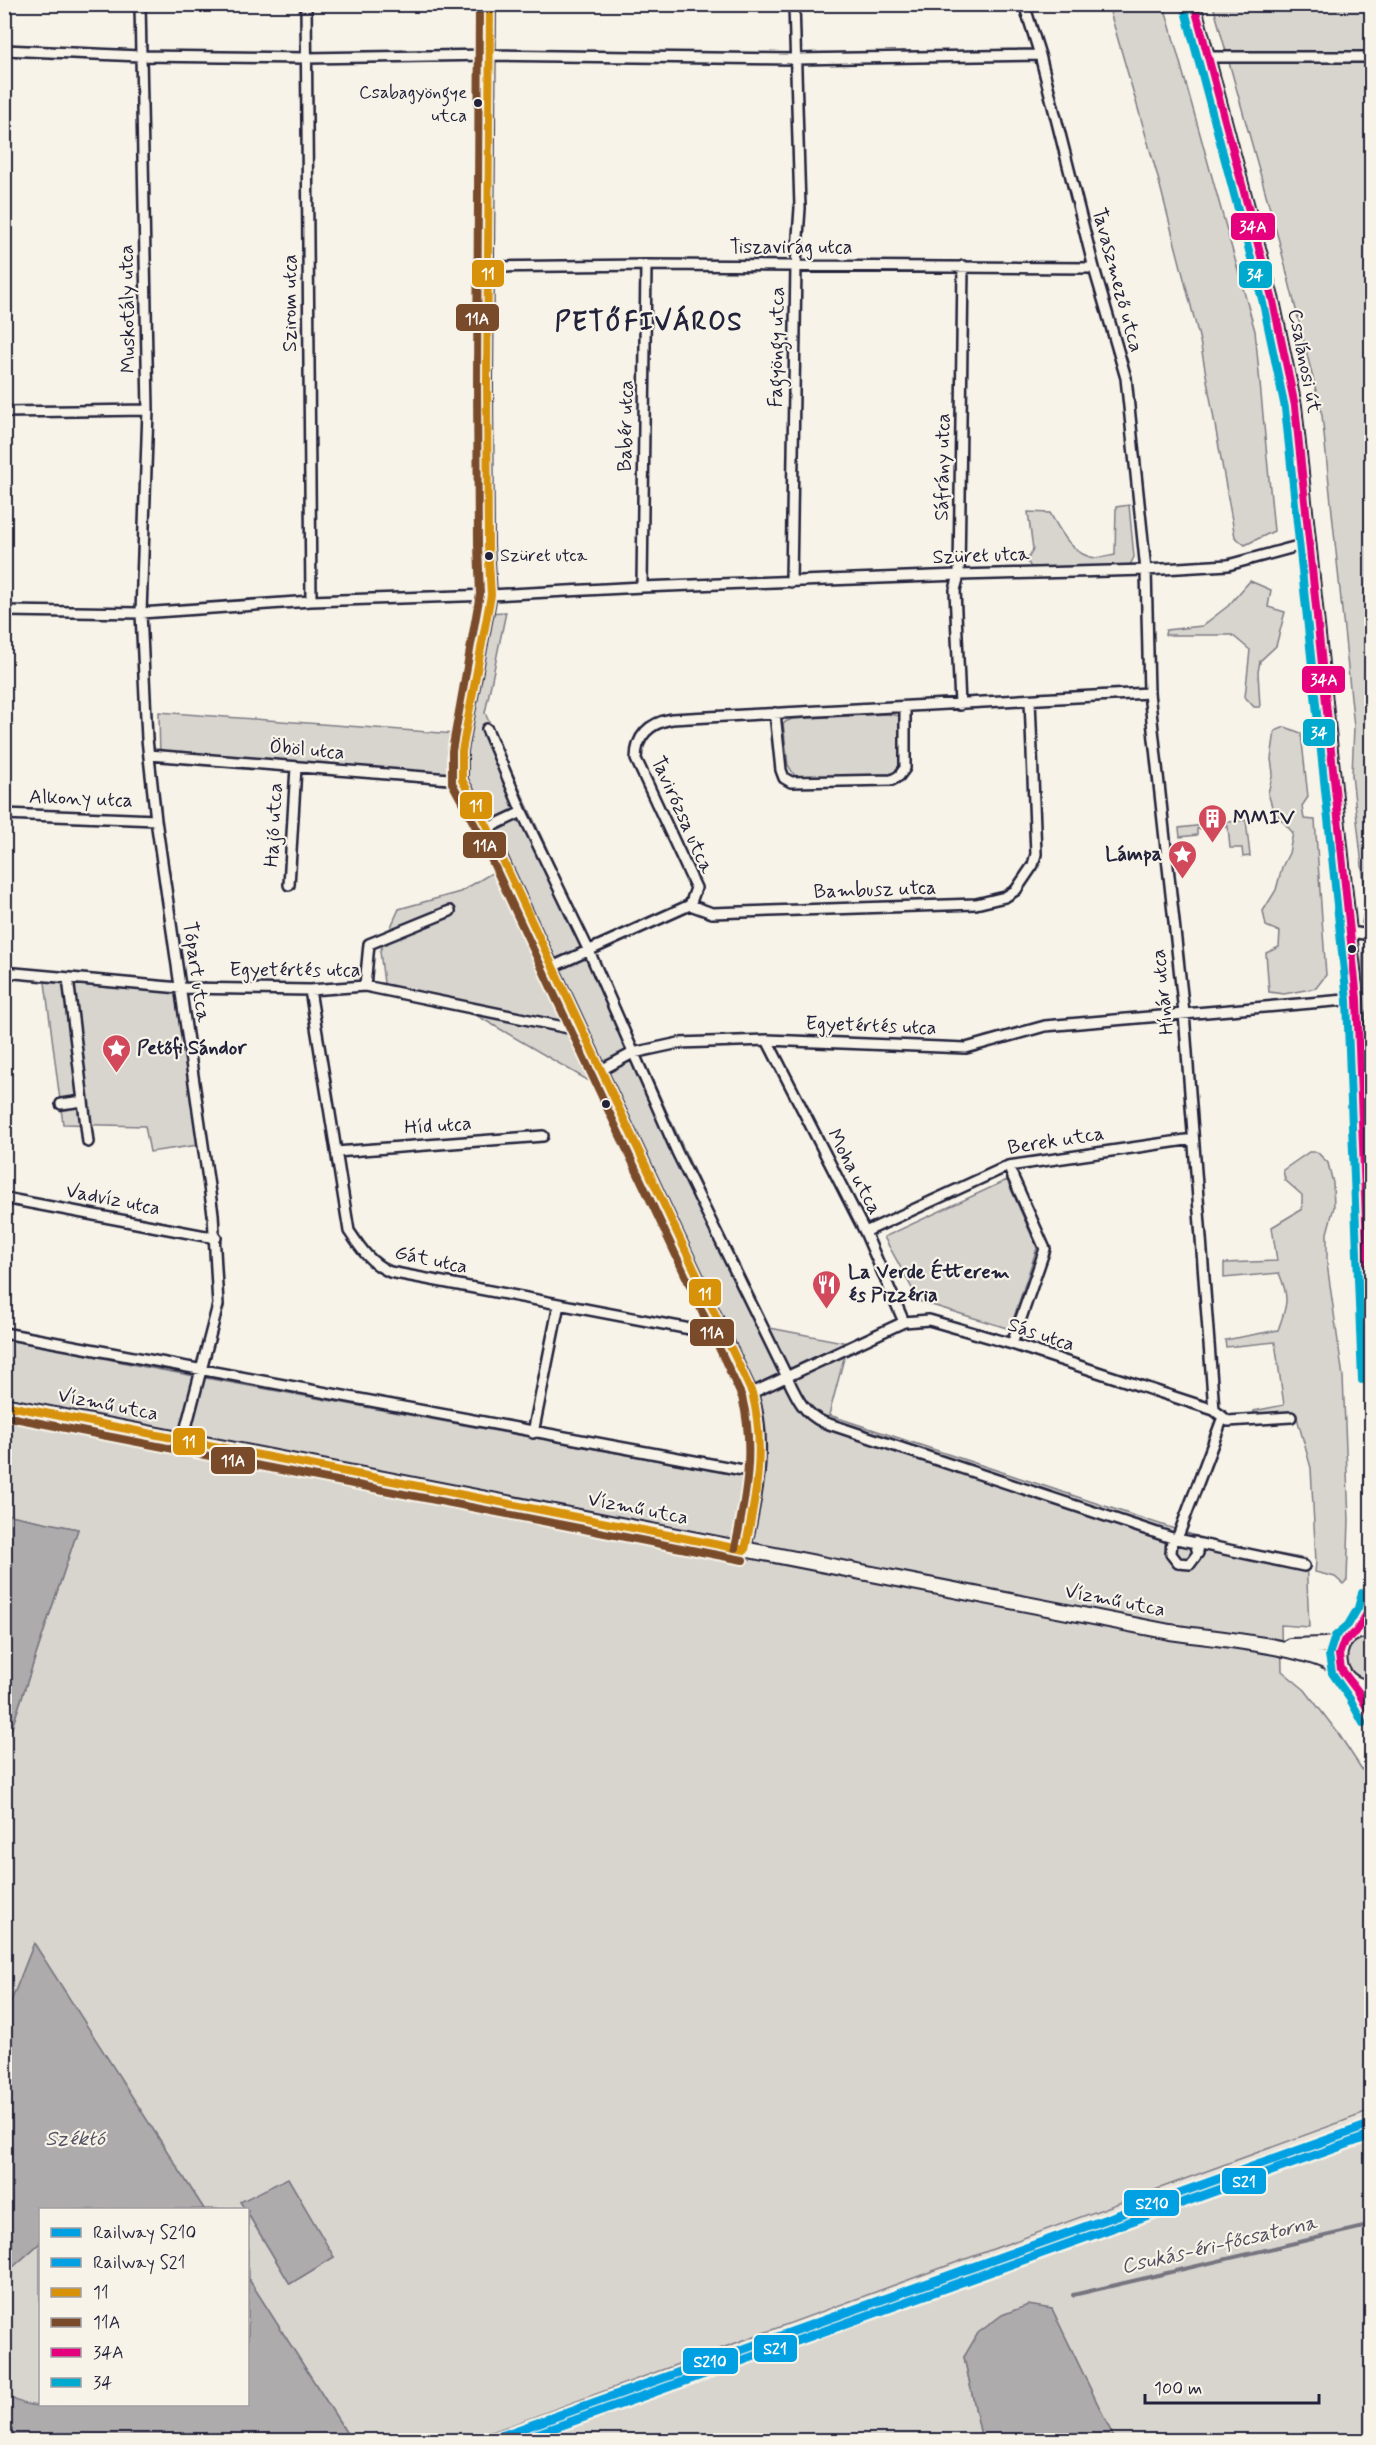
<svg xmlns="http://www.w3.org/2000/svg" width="1376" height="2445" font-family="Mynerve,sans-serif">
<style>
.built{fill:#e7e3db}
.green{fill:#d8d5cf;stroke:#7d7c85;stroke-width:1.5}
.water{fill:#aeabad;stroke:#76747f;stroke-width:1.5}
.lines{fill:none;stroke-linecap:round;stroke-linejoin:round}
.stream{stroke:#76747f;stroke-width:4}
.minor-casing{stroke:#22223b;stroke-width:14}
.tertiary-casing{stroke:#22223b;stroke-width:16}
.secondary-casing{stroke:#22223b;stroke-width:18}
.minor{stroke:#f7f3e8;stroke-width:9}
.tertiary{stroke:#f7f3e8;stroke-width:12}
.secondary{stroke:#f7f3e8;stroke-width:14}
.bus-1-casing{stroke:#f7f3e8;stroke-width:12}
.bus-2-casing{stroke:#f7f3e8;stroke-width:12}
.bus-3-casing{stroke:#f7f3e8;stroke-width:12}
.bus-4-casing{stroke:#f7f3e8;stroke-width:12}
.bus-1{stroke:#d79209;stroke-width:8}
.bus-2{stroke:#7a4b2a;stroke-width:8}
.bus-3{stroke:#e5007d;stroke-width:8}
.bus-4{stroke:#00a9ce;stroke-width:8}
.rail-1-casing{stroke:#f7f3e8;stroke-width:14}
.rail-2-casing{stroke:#f7f3e8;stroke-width:14}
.rail-1{stroke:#00a0e3;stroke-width:9}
.rail-2{stroke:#00a0e3;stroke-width:9}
.bus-dot{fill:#22223b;stroke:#f7f3e8;stroke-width:2}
.labels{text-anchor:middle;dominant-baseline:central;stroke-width:4.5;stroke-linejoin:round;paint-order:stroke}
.bus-label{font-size:18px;fill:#22223b;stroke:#f7f3e8;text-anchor:end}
.street-label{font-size:20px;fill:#22223b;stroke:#f7f3e8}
.poi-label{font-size:20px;font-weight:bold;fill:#22223b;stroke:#f7f3e8;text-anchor:start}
.water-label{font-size:21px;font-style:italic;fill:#535263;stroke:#f7f3e8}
.district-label{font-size:26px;font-weight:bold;letter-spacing:1.5px;fill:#22223b;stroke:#f7f3e8}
.line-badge{stroke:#f7f3e8;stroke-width:2}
.badge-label{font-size:16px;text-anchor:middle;font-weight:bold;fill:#fff}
</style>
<rect width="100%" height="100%" fill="#f7f3e8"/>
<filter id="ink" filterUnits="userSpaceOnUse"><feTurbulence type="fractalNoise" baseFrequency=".0167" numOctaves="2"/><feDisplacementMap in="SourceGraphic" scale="12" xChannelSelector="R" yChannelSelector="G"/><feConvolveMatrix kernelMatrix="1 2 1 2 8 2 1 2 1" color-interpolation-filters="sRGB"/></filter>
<g filter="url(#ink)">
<path class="built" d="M1371,2111V2133L530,2440H470Z"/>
<path class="green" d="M1108,5H1164L1255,331L1274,531L1245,545L1235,537L1200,341L1157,174Z
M1213,5H1371V1147L1362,969L1365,924L1362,923L1366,902L1352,775L1354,727L1322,415L1279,241Z
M1129,505L1134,557L1130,565L1032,569L1027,561L1033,549L1028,512L1050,513C1060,530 1073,557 1096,558C1102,558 1109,556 1115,555L1116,507Z
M1250,581L1271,590L1268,607L1285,612L1276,646L1260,661L1258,672L1260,707H1254L1245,697L1250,650L1232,635H1165L1166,630L1202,626L1228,606Z
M506,612L485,713L765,1327L848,1343L829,1415L1217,1543L1306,1559L1309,1627L1281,1625L1282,1671L1305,1690L1338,1733L1371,1783V2111L470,2440H351L248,2278V2214L290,2284L334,2257L241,2202L245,2209H204L34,1944L5,2017V1748L78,1529L5,1514V1337L145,1367L755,1478L756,1429L751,1398L608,1092L476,1015L385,991L380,951L399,909L460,892L502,867L457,786L160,760L159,712L455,734L484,613Z
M886,714L901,716L902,764L893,774L796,778L788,765L783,723L792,719Z
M1285,727L1301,733L1308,797L1302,806L1304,819L1315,820L1326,975L1316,988L1284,994L1269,992L1266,953L1279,947L1280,932L1266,926L1263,911L1276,890L1282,867L1289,853L1293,833L1273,810L1268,793L1273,773L1271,759L1275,731Z
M1246,820L1250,856L1243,857L1242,848H1230L1228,826L1197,829V835L1180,837L1179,828Z
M45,982L175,993L198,1145L150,1152L145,1126L63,1124Z
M1309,1152H1317L1328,1163L1333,1183L1334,1207L1327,1233V1264L1343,1377L1349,1520L1347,1580L1343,1584L1335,1577L1315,1572L1316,1562L1311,1468L1296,1414L1253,1417L1254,1411L1284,1405L1275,1342L1226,1347L1225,1340L1278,1330C1287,1305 1290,1299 1279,1273L1224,1278V1263L1277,1261L1272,1227L1302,1209V1195L1285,1180L1283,1170Z
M1007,1180L1037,1248L1010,1329L919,1301L884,1237Z
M1371,1637V1681C1367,1680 1361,1680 1357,1679C1334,1668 1349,1635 1371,1637Z
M1371,2133V2440H1115L1052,2309L964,2357L982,2440H530Z
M40,2243V2404L58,2405C39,2408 20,2406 5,2394V2274Z"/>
<path class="water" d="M5,1514L78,1529L5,1748L4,1514Z
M34,1943L204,2209L40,2210V2243L5,2274V2017Z
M288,2178L334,2257L290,2284L248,2214V2210L245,2209L240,2202Z
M248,2278L351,2440H5V2394C20,2405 40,2409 58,2404H248Z
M1028,2305L1052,2309L1115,2440H982L964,2357L978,2333L1002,2315Z"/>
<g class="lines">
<path class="stream" d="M1073,2295L1372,2225"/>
<defs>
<path id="minor" d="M140,4L148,410L141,613L147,739L156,820L213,1214L218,1305L183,1439
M306,4L311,601
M490,4L487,382L488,545L491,595L462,751V780L488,828L752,1393C769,1444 756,1499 745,1550
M1024,4L1040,55L1094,268L1126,378L1146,570L1149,693L1184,1013L1214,1410
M4,50L140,56L306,58L491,55L795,59L1040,55
M1208,57H1372
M489,267L646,265L1094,268
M4,412L148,410
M791,582L796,265L800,208L794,4
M642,587L646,265
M4,611L141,613L311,601L491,595L642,587L959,575L1146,570L1228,565L1309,543
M960,705L955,590L959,575L963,266
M775,713L781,770L784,778L791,782L892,780L899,776L905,768V707
M487,729L522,812L589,951L677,1152L787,1377C796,1396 803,1413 823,1422L1172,1538L1304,1566
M149,755L462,780
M4,814L156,820
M488,828L522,812
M289,885L296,767
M690,905L696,888L636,759C636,736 649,723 672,719L1149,693
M1349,932L1372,935
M4,947L5,972
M552,967L690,905L712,913L976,904L1005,897L1016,890L1033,865L1036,854L1030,700
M4,972L180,988L310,990L365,986L573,1029L581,1027
M68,978L88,1142
M365,986L369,944L450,911
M310,990L349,1231C361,1249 370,1263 390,1272L727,1336
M767,1040L865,1232L904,1322
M601,1070L633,1053L679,1043L767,1040L966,1048L1045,1026L1357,999
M61,1104L83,1101
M336,1152L543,1136
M1008,1166L1045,1249L1012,1344
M4,1198L216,1238
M865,1232L1008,1166L1193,1139
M4,1333L759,1473
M752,1393L904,1322L929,1320L1012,1344L1214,1410L1228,1421L1291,1417
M533,1433L559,1304
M1172,1538L1171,1554L1178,1563L1190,1564L1198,1553L1195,1542
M1177,1539L1223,1417"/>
<path id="tertiary" d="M1194,4L1273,301L1295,406L1357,999L1372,1380
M1356,1632L1368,1612L1372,1595
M1349,1680L1359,1693L1372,1718"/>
<path id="secondary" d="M4,1405L1170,1632C1216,1639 1303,1645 1341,1669
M1372,1630C1329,1627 1328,1688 1372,1687
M1290,1646L1324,1645L1344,1641"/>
</defs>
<use href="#minor" class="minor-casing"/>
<use href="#tertiary" class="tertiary-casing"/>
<use href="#secondary" class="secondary-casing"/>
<use href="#minor" class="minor"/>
<use href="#tertiary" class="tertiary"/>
<use href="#secondary" class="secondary"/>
<defs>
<path id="bus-1" d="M490,4L487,382L488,545L491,595L462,751V780L488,828L752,1393C766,1446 756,1497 745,1550
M4,1405L745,1550"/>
<path id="bus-2" d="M479,4L477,382L478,545L480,594L452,751V783L479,833L742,1397C755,1448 746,1497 735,1548
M4,1416L743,1560"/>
<path id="bus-3" d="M1194,4L1273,301L1295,406L1357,999L1372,1367
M1372,1597L1368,1612L1356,1632L1344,1641L1339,1655L1341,1669L1359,1693L1372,1717"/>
<path id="bus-4" d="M1184,7L1263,303L1285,408L1347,1000L1362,1380
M1362,1593L1358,1608L1348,1625L1335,1636L1329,1655L1332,1673L1350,1699L1363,1723"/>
</defs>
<use href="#bus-1" class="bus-1-casing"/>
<use href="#bus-2" class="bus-2-casing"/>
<use href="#bus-3" class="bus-3-casing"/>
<use href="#bus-4" class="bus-4-casing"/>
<use href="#bus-1" class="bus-1"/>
<use href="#bus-2" class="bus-2"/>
<use href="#bus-3" class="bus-3"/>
<use href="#bus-4" class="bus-4"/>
<defs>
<path id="rail-1" d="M490,2440L1372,2124"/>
<path id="rail-2" d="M520,2440L1372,2135"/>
</defs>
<use href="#rail-1" class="rail-1-casing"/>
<use href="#rail-2" class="rail-2-casing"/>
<use href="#rail-1" class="rail-1"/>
<use href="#rail-2" class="rail-2"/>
</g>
</g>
<defs>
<symbol id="building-pin" viewBox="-11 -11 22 30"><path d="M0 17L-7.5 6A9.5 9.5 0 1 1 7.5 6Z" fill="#d1495b" stroke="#f7f3e8"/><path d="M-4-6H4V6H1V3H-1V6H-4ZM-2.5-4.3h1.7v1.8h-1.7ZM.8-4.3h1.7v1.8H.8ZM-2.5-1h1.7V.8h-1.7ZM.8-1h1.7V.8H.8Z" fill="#fff"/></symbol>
<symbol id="sight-pin" viewBox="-11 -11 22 30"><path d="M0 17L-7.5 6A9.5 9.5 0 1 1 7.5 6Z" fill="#d1495b" stroke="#f7f3e8"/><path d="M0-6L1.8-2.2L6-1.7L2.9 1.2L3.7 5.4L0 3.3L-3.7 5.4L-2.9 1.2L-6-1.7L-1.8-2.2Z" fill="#fff"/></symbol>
<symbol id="restaurant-pin" viewBox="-11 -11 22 30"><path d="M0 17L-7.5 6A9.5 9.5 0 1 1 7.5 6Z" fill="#d1495b" stroke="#f7f3e8"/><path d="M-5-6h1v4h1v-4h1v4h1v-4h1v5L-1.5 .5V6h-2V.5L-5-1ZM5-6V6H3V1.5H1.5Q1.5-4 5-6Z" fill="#fff"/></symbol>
</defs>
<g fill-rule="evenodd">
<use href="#building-pin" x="1196" y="802" width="33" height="45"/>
<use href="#sight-pin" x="1166" y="838" width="33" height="45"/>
<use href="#sight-pin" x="100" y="1032" width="33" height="45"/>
<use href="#restaurant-pin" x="810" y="1268" width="33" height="45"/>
</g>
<g class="bus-dot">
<circle cx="478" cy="103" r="5"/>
<circle cx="489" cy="556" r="5"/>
<circle cx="1352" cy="949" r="5"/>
<circle cx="606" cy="1104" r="5"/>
</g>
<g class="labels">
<g class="bus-label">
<text x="467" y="93">Csabagyöngye<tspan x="467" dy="23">utca</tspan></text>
<text x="500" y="556" text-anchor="start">Szüret utca</text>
</g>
<g class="street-label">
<text x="791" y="247">Tiszavirág utca</text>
<text transform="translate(1117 280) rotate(75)">Tavaszmező utca</text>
<text transform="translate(290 303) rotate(-90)">Szirom utca</text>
<text transform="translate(128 309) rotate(-91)">Muskotály utca</text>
<text transform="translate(777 347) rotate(-89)">Fagyöngy utca</text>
<text transform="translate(1304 361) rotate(79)">Csalánosi út</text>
<text transform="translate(626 426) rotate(-89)">Babér utca</text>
<text transform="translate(943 467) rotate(-89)">Sáfrány utca</text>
<text transform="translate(981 556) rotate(-2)">Szüret utca</text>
<text transform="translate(307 750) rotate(5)">Öböl utca</text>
<text transform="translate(81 799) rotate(2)">Alkony utca</text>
<text transform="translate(682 815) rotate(66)">Tavirózsa utca</text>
<text transform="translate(274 825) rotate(-87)">Hajó utca</text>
<text transform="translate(875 890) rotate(-2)">Bambusz utca</text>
<text x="295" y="970">Egyetértés utca</text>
<text transform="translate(196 972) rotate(82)">Tópart utca</text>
<text transform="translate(1163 992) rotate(-96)">Hínár utca</text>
<text transform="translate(871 1026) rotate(2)">Egyetértés utca</text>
<text transform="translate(438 1126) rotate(-4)">Híd utca</text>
<text transform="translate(1056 1141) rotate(-9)">Berek utca</text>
<text transform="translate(854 1172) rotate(62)">Moha utca</text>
<text transform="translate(113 1200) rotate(11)">Vadvíz utca</text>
<text transform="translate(431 1260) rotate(12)">Gát utca</text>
<text transform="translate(1041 1335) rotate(18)">Sás utca</text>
<text transform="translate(108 1405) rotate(11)">Vízmű utca</text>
<text transform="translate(638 1509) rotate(11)">Vízmű utca</text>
<text transform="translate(1115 1601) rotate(11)">Vízmű utca</text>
</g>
<g class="poi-label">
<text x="1233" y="818">MMIV</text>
<text x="1162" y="854" text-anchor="end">Lámpa</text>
<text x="137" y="1048">Petőfi Sándor</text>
<text x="848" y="1272">La Verde Étterem<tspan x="848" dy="23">és Pizzéria</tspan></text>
</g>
<g class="water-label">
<text x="75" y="2139">Széktó</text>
<text transform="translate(1219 2245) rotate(-13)">Csukás-éri-főcsatorna</text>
</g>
<g class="district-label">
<text x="649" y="323">PETŐFIVÁROS</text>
</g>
</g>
<g class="line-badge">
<rect x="1230" y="212" width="46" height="29" rx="6" fill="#e5007d"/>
<rect x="471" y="259" width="34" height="29" rx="6" fill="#d79209"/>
<rect x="1238" y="260" width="35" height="29" rx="6" fill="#00a9ce"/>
<rect x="455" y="303" width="45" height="29" rx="6" fill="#7a4b2a"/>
<rect x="1301" y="665" width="45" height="29" rx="6" fill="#e5007d"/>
<rect x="1302" y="718" width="34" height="29" rx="6" fill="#00a9ce"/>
<rect x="459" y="791" width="34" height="29" rx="6" fill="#d79209"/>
<rect x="462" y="831" width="45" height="28" rx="6" fill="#7a4b2a"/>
<rect x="688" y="1278" width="34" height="29" rx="6" fill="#d79209"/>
<rect x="689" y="1318" width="46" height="29" rx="6" fill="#7a4b2a"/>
<rect x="172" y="1427" width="34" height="29" rx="6" fill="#d79209"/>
<rect x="210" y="1446" width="46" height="29" rx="6" fill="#7a4b2a"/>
<rect x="1221" y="2167" width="46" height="28" rx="6" fill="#00a0e3"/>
<rect x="1123" y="2189" width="57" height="28" rx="6" fill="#00a0e3"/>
<rect x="753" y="2334" width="45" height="29" rx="6" fill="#00a0e3"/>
<rect x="682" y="2347" width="57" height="28" rx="6" fill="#00a0e3"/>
</g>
<g class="badge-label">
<text x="1253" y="232">34A</text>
<text x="488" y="279">11</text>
<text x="1255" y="280">34</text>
<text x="477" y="324">11A</text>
<text x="1324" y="685">34A</text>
<text x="1319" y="738">34</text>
<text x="476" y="811">11</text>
<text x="485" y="851">11A</text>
<text x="705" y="1299">11</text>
<text x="712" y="1338">11A</text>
<text x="189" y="1447">11</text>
<text x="233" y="1466">11A</text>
<text x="1244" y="2187">S21</text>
<text x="1152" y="2209">S210</text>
<text x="775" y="2354">S21</text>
<text x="710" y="2367">S210</text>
</g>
<rect width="1376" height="2445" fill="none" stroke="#f7f3e8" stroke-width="24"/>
<rect x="12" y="12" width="1352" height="2421" fill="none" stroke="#22223b" stroke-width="2" filter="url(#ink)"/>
<rect x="39" y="2208" width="210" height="198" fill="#f7f3e8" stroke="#a29fa3" stroke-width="1.5"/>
<rect x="51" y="2228" width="30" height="9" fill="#00a0e3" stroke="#a29fa3" stroke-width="1.5"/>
<text x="93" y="2238" font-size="18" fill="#22223b">Railway S210</text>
<rect x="51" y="2258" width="30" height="9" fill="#00a0e3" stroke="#a29fa3" stroke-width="1.5"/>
<text x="93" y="2268" font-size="18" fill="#22223b">Railway S21</text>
<rect x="51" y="2288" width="30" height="9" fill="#d79209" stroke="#a29fa3" stroke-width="1.5"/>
<text x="93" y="2298" font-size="18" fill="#22223b">11</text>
<rect x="51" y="2318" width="30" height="9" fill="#7a4b2a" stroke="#a29fa3" stroke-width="1.5"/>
<text x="93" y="2328" font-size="18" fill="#22223b">11A</text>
<rect x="51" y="2348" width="30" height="9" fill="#e5007d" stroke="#a29fa3" stroke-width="1.5"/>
<text x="93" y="2358" font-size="18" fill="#22223b">34A</text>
<rect x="51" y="2378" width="30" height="9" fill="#00a9ce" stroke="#a29fa3" stroke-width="1.5"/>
<text x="93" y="2388" font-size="18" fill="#22223b">34</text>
<path d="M1145 2394v9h174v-9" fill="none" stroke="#22223b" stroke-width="3"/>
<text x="1154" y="2394" font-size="18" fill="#22223b" stroke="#f7f3e8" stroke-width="4.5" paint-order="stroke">100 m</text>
</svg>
